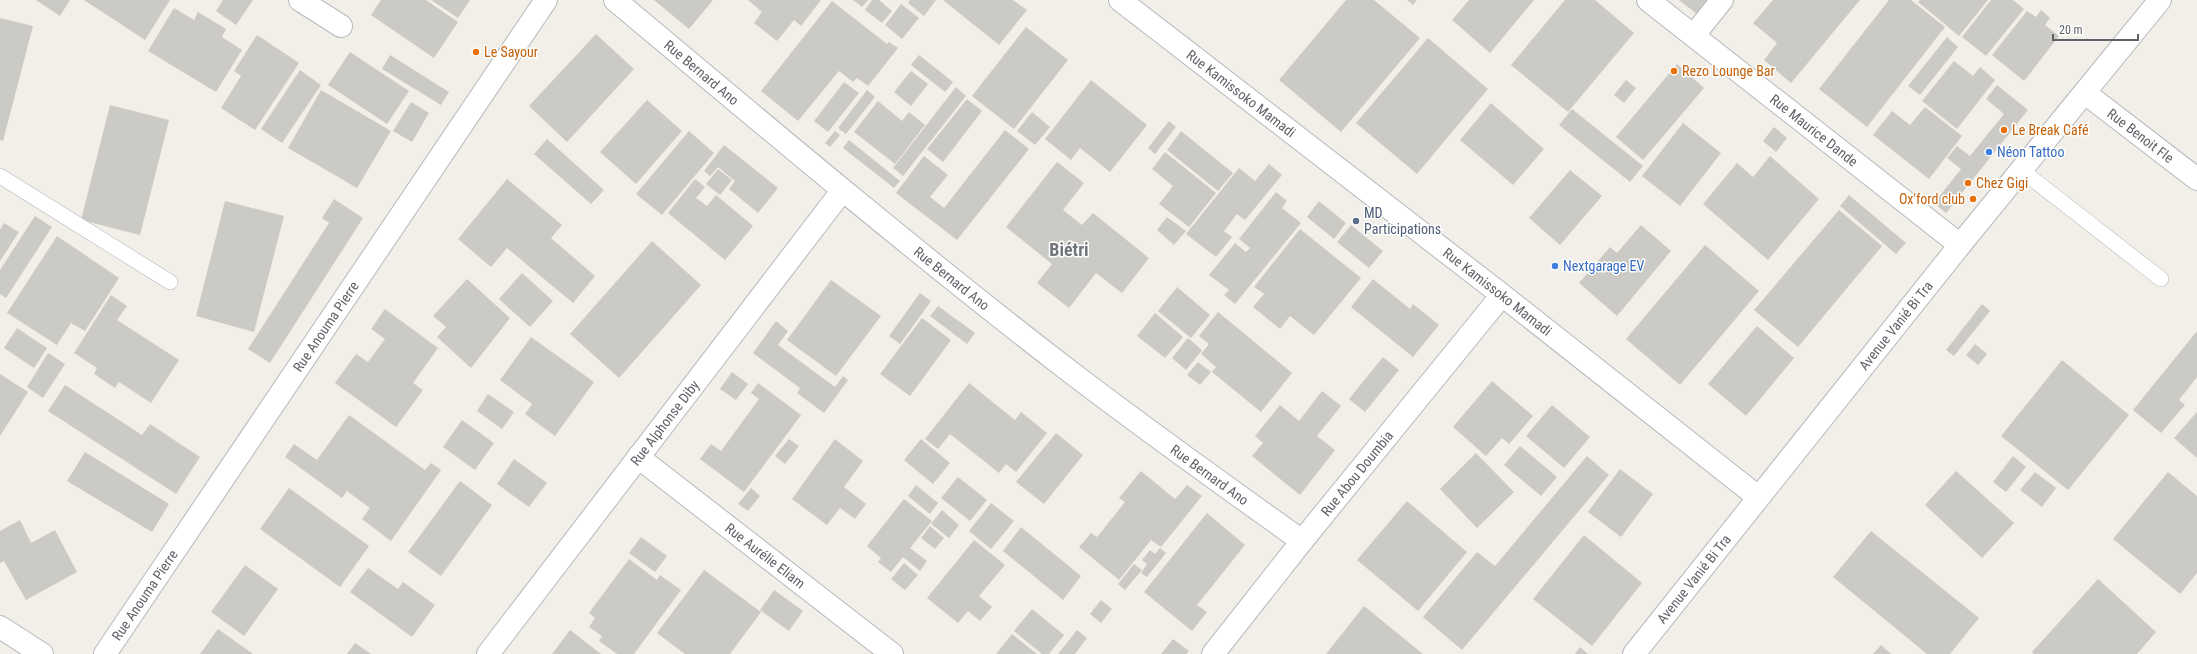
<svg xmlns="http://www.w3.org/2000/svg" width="2197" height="654" font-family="'Roboto Condensed',sans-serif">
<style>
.building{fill:#cccac5}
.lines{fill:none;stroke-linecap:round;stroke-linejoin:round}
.service-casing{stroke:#b5b8bc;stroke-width:16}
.minor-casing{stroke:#b5b8bc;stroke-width:24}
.tertiary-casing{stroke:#b5b8bc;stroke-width:24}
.service{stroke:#fff;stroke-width:15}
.minor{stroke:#fff;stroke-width:22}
.tertiary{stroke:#fff;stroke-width:22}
.food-dot{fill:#e8710a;stroke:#fff;stroke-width:1.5}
.shop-dot{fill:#3f7fe0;stroke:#fff;stroke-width:1.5}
.service-dot{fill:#5c6f8a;stroke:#fff;stroke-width:1.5}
.labels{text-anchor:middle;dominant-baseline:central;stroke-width:3;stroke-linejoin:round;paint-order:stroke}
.food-label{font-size:14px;fill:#c56008;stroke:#fff;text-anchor:start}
.street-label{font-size:14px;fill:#5f6368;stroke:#fff}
.shop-label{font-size:14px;fill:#366cbe;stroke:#fff;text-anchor:start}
.service-label{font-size:14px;fill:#4e5e75;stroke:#fff;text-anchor:start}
.district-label{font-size:18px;font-weight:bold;fill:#70757a;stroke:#fff}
</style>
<rect width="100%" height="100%" fill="#f1efe8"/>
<path class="building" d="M36,0H70L60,16Z
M84,0H170L145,40Z
M223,0H253L236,25L216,11Z
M381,0H426L458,22L434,58L371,15Z
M431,0H470L458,18Z
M654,0H713L689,29Z
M748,0H821L801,26L794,20L777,41L754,23L762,12Z
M853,0H868L862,7Z
M872,0H879L892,11L882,23L865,10Z
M910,0H936L924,16L908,3Z
M943,0H1013L1027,10L999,45Z
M1346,0H1374L1420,38L1341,132L1279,80Z
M1407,0H1417L1413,5Z
M1469,0H1534L1490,53L1452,20Z
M1565,0H1595L1634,33L1568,112L1511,65Z
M1679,0H1709L1697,14Z
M1773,0H1860L1791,83L1764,60L1777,43L1753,23Z
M1889,0H1911L1945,27L1867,127L1819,89Z
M1920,0H1988L1959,36L1918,2Z
M1991,0H2013L2024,9L1986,56L1962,37Z
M832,1L887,44L889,42L898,48L868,86L857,78L853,82L839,71L798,121L761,91Z
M901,4L919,18L902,39L885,25Z
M174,8L194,20L198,12L226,29L222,37L242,50L216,92L148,51Z
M2041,10L2050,18L2045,25L2059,36L2024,81L1992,55L2027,11L2036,17Z
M0,18L33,26L3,141L0,140Z
M1026,27L1068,60L1014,129L972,96Z
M596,34L634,69L567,142L529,106Z
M257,35L299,63L255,130L221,108L241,76L234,71Z
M1947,37L1958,47L1920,95L1908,86Z
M1428,38L1488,89L1417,174L1356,123Z
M350,52L409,91L387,124L328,85Z
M390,55L449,92L441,105L382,69Z
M919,55L953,82L945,92L911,65Z
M1954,61L1973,76L1980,67L1995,80L1957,129L1922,101Z
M1677,64L1704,88L1643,160L1616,137Z
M300,70L321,85L282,143L261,129Z
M911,71L928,84L911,106L894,92Z
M1091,80L1147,125L1110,172L1080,148L1071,160L1045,139Z
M1626,80L1636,88L1624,103L1614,95Z
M844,82L859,93L828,132L814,121Z
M1997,85L2028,110L1946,213L1934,203L1961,169L1947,158L1957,146L1970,156L2004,114L1986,99Z
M956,87L966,96L903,176L893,168Z
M321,90L391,131L357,188L288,148Z
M867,90L875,97L846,134L838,128Z
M967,99L982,111L943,162L927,149Z
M647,100L682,131L636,184L600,152Z
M878,101L902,121L909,112L925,125L895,164L854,132Z
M411,102L429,113L412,142L393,131Z
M1491,103L1544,149L1513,185L1460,140Z
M110,105L169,120L140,235L81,220Z
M1925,107L1962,136L1929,179L1873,135L1892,111L1910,125Z
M1572,109L1643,166L1630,182L1559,125Z
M1032,112L1050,127L1035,145L1017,131Z
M1169,121L1176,127L1155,154L1148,148Z
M1683,123L1721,153L1680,206L1642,176Z
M1774,127L1787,138L1776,152L1763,141Z
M1005,130L1029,149L957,240L896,193L924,156L948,175L930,197L944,208Z
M689,131L714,153L662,215L636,194Z
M835,131L840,135L830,147L825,143Z
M1181,131L1233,173L1218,191L1167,150Z
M547,139L604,190L591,204L534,154Z
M849,140L900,181L894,188L843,148Z
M724,145L778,188L758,213L729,189L735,181L718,167L710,176L704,171Z
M1165,152L1216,193L1189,227L1159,204L1173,186L1152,169Z
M1770,156L1819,199L1768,260L1703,204L1737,163L1753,177Z
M1057,162L1084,183L1063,210L1082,225L1093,213L1149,258L1122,293L1096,273L1069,308L1037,283L1052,264L1006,227Z
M1269,164L1282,175L1245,220L1237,214L1224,231L1232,237L1216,257L1186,234L1239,168L1255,181Z
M718,169L732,180L720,195L706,184Z
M1570,170L1602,196L1560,245L1529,218Z
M507,179L562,225L551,238L595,276L573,303L507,248L491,267L458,239Z
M695,179L705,187L696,198L707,206L716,195L753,226L725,260L668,213Z
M1276,192L1287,201L1282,208L1301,223L1235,304L1224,295L1229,290L1209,275L1235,243L1246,252L1250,248L1239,239Z
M1849,195L1906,243L1896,254L1840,206Z
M334,199L363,218L270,363L248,349L329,223L322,218Z
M225,201L284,216L254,332L196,316Z
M1319,201L1346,223L1334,239L1307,217Z
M1839,210L1882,246L1798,347L1754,310Z
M35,216L52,227L6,298L0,294V270Z
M1167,217L1186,231L1174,245L1157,230Z
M4,223L19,232L0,261V230Z
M1351,225L1383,251L1369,268L1337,242Z
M1641,225L1671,251L1617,316L1579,283L1610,247L1617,253Z
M1300,229L1361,278L1314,335L1290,316L1280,329L1253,307L1264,294L1254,287Z
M57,236L119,278L85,331L71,323L57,345L7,313Z
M652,241L701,285L619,378L570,334Z
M1705,245L1759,291L1680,385L1626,339Z
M522,273L553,301L530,327L499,299Z
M467,279L510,318L471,368L437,337L446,327L433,316Z
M1373,279L1410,309L1413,304L1439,325L1413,357L1351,307Z
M831,280L881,316L836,376L787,340Z
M1177,287L1210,315L1191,338L1158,311Z
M920,293L931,301L900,344L889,336Z
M111,295L127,306L117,320L179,360L151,403L119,382L115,388L94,374L97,368L74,353Z
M1982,304L1990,311L1954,356L1946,350Z
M938,306L975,333L967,344L930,316Z
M385,309L438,348L413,383L423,390L396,427L335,383L356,354L368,362L385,339L371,329Z
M1218,312L1292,373L1261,412L1212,372L1216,367L1201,354L1209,344L1199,336Z
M1155,313L1183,337L1165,358L1137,336Z
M922,318L951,340L910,396L880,374Z
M776,321L788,331L778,345L835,387L843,376L848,380L824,413L797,393L800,388L753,353Z
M1757,326L1794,358L1746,416L1708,384Z
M17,328L47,348L34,368L4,348Z
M2197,331V377L2179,400L2185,405L2161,433L2133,410Z
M531,337L594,382L555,436L525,414L532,404L500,380Z
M1188,338L1202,350L1186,370L1172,358Z
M1975,344L1987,354L1978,365L1966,355Z
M48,353L65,364L43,398L27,387Z
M1383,357L1399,370L1365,412L1349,399Z
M2062,360L2129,415L2068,490L2001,436Z
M1198,362L1211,372L1200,385L1187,375Z
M732,372L748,384L736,400L720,389Z
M0,374L28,392L0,436Z
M1492,381L1533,416L1509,444L1502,438L1486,456L1453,427Z
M758,383L801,415L744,492L700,459L711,444L721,451L759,399L751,393Z
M969,383L1015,420L1021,412L1047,433L1016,472L1006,464L999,473L950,434L938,449L925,439Z
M65,385L142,435L150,424L200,457L176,494L48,411Z
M1322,391L1341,406L1317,436L1335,450L1300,495L1252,456L1263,443L1255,436L1280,405L1299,421Z
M488,394L514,412L502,429L477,411Z
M1552,405L1590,437L1564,468L1526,436Z
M2197,412V458L2174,438Z
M349,415L425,470L431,463L441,470L391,541L362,519L370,508L347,491L342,498L285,457L294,444L317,460Z
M462,420L494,443L475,470L443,447Z
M1056,433L1083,455L1044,504L1016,482Z
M789,439L799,446L785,464L775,456Z
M835,439L863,461L844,487L866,504L855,519L840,508L827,525L792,499Z
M921,439L950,463L933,484L904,460Z
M1520,446L1557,477L1541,496L1504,465Z
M85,452L169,504L152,532L67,481Z
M1476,453L1514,492L1477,528L1440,489Z
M1587,456L1609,475L1462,650L1423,617L1477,552L1495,566Z
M2013,456L2026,467L2006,492L1993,482Z
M514,459L547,483L529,507L497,484Z
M1620,469L1653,494L1621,537L1588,512Z
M1141,471L1175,499L1187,485L1202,496L1161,547L1151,540L1119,580L1079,547L1091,533L1097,537L1125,502L1119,498Z
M1956,471L2014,523L1982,558L1925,505Z
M2035,472L2056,488L2042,507L2020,490Z
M2168,472L2197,496V573L2180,594L2113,539Z
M958,477L987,500L970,521L941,498Z
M460,481L492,505L441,576L408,552Z
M916,485L938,503L930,514L908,496Z
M289,488L369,546L340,587L260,529Z
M751,488L760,496L748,511L738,504Z
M904,499L932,521L910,548L927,561L920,571L903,557L891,572L878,562L881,558L867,546Z
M1407,501L1467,552L1418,611L1357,560Z
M991,503L1014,521L991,549L969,531Z
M942,510L959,525L949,538L931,524Z
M1207,513L1245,545L1197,605L1207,612L1192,631L1144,592Z
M20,520L31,543L55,530L77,572L26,600L4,561L0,563V531Z
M930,526L944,538L935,549L921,538Z
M1021,527L1081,576L1063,600L1003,551Z
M1871,531L1979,618L1950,654H1927L1833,577Z
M1584,535L1642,583L1592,646L1533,599Z
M641,537L667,556L655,572L629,553Z
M974,540L1005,565L979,596L992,607L980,621L968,611L958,623L927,598Z
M1160,548L1166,553L1147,577L1141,573L1147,564L1142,560L1150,550L1155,554Z
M629,559L657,580L660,575L681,590L634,654H617L599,641L602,636L589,627L595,618L589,613Z
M904,563L918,575L905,590L891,579Z
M1134,564L1142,570L1125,590L1118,584Z
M245,565L278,589L244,636L211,612Z
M368,568L398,589L403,582L435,605L412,637L350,592Z
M704,570L761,612L730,654H685L657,633Z
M2098,579L2156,632L2137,654H2034L2032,652Z
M774,590L803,611L789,631L760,610Z
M1101,600L1112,609L1101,623L1090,614Z
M1364,606L1423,654H1326Z
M1032,609L1064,635L1049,654H1042L1014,631Z
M218,629L253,654H200Z
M570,630L601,654H552Z
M1077,630L1087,638L1075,654H1058Z
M1012,634L1037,654H996Z
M1173,639L1189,651L1186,654H1161Z
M355,643L371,654H347Z
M1881,645L1891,654H1873Z
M1580,647L1588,654H1575Z"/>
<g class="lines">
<defs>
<path id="service" d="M2021,170L2161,279
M0,176L170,282"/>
<g id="minor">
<path d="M300,0L341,26"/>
<path id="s1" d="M615,0C763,124 911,249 1064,367C1142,427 1222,484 1302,541"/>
<path id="s2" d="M1120,0L1502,295L1758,497"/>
<path id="s3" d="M1648,0L1960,245"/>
<path d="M1694,35L1722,0"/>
<path id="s4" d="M2085,93L2197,179"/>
<path id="s5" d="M638,457L892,654"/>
<path d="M0,627L42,654"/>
<path id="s6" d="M105,654L546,0"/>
<path id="s7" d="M488,654L842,191"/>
<path id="s8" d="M1213,654L1302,541L1502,295"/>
</g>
<g id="tertiary">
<path id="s9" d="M1634,654L1960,245L2160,0"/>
</g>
</defs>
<use href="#service" class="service-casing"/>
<use href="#minor" class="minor-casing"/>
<use href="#tertiary" class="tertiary-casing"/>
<use href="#service" class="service"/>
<use href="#minor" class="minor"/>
<use href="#tertiary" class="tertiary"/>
</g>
<g class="food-dot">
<circle cx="476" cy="52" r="4"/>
<circle cx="1674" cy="71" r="4"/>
<circle cx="2004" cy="130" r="4"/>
<circle cx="1968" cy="183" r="4"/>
<circle cx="1973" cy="199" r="4"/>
</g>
<g class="shop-dot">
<circle cx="1989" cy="152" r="4"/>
<circle cx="1555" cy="266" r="4"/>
</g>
<circle class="service-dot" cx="1356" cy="221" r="4"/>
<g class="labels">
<g class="food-label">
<text x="484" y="52">Le Sayour</text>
<text x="1682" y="71">Rezo Lounge Bar</text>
<text x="2012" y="130">Le Break Café</text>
<text x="1976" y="183">Chez Gigi</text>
<text x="1965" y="199" text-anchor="end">Ox'ford club</text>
</g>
<g class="street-label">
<text stroke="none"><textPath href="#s1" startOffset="113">Rue Bernard Ano</textPath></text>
<text stroke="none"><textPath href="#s2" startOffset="153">Rue Kamissoko Mamadi</textPath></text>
<text stroke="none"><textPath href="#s3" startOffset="211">Rue Maurice Dande</textPath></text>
<text stroke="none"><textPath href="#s4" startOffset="70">Rue Benoit Fle</textPath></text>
<text stroke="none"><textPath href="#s1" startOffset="437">Rue Bernard Ano</textPath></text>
<text stroke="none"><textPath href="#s2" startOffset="477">Rue Kamissoko Mamadi</textPath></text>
<text stroke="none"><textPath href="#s9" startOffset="420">Avenue Vanié Bi Tra</textPath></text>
<text stroke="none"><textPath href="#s6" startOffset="395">Rue Anouma Pierre</textPath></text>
<text stroke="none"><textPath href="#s7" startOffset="291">Rue Alphonse Diby</textPath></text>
<text stroke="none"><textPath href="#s8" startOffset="231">Rue Abou Doumbia</textPath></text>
<text stroke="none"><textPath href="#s1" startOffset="761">Rue Bernard Ano</textPath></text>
<text stroke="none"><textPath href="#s5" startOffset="161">Rue Aurélie Eliam</textPath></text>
<text stroke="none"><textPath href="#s9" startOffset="96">Avenue Vanié Bi Tra</textPath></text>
<text stroke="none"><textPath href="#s6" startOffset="71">Rue Anouma Pierre</textPath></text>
</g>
<g class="shop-label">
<text x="1997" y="152">Néon Tattoo</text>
<text x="1563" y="266">Nextgarage EV</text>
</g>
<g class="service-label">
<text x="1364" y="213">MD<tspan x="1364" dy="16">Participations</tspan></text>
</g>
<g class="district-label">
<text x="1069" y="249">Biétri</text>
</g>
</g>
<path d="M2053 34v6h85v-6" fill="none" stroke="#5f6368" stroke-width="2"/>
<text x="2059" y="34" font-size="12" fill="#5f6368" stroke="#ffffff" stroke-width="3" paint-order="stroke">20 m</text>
</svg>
